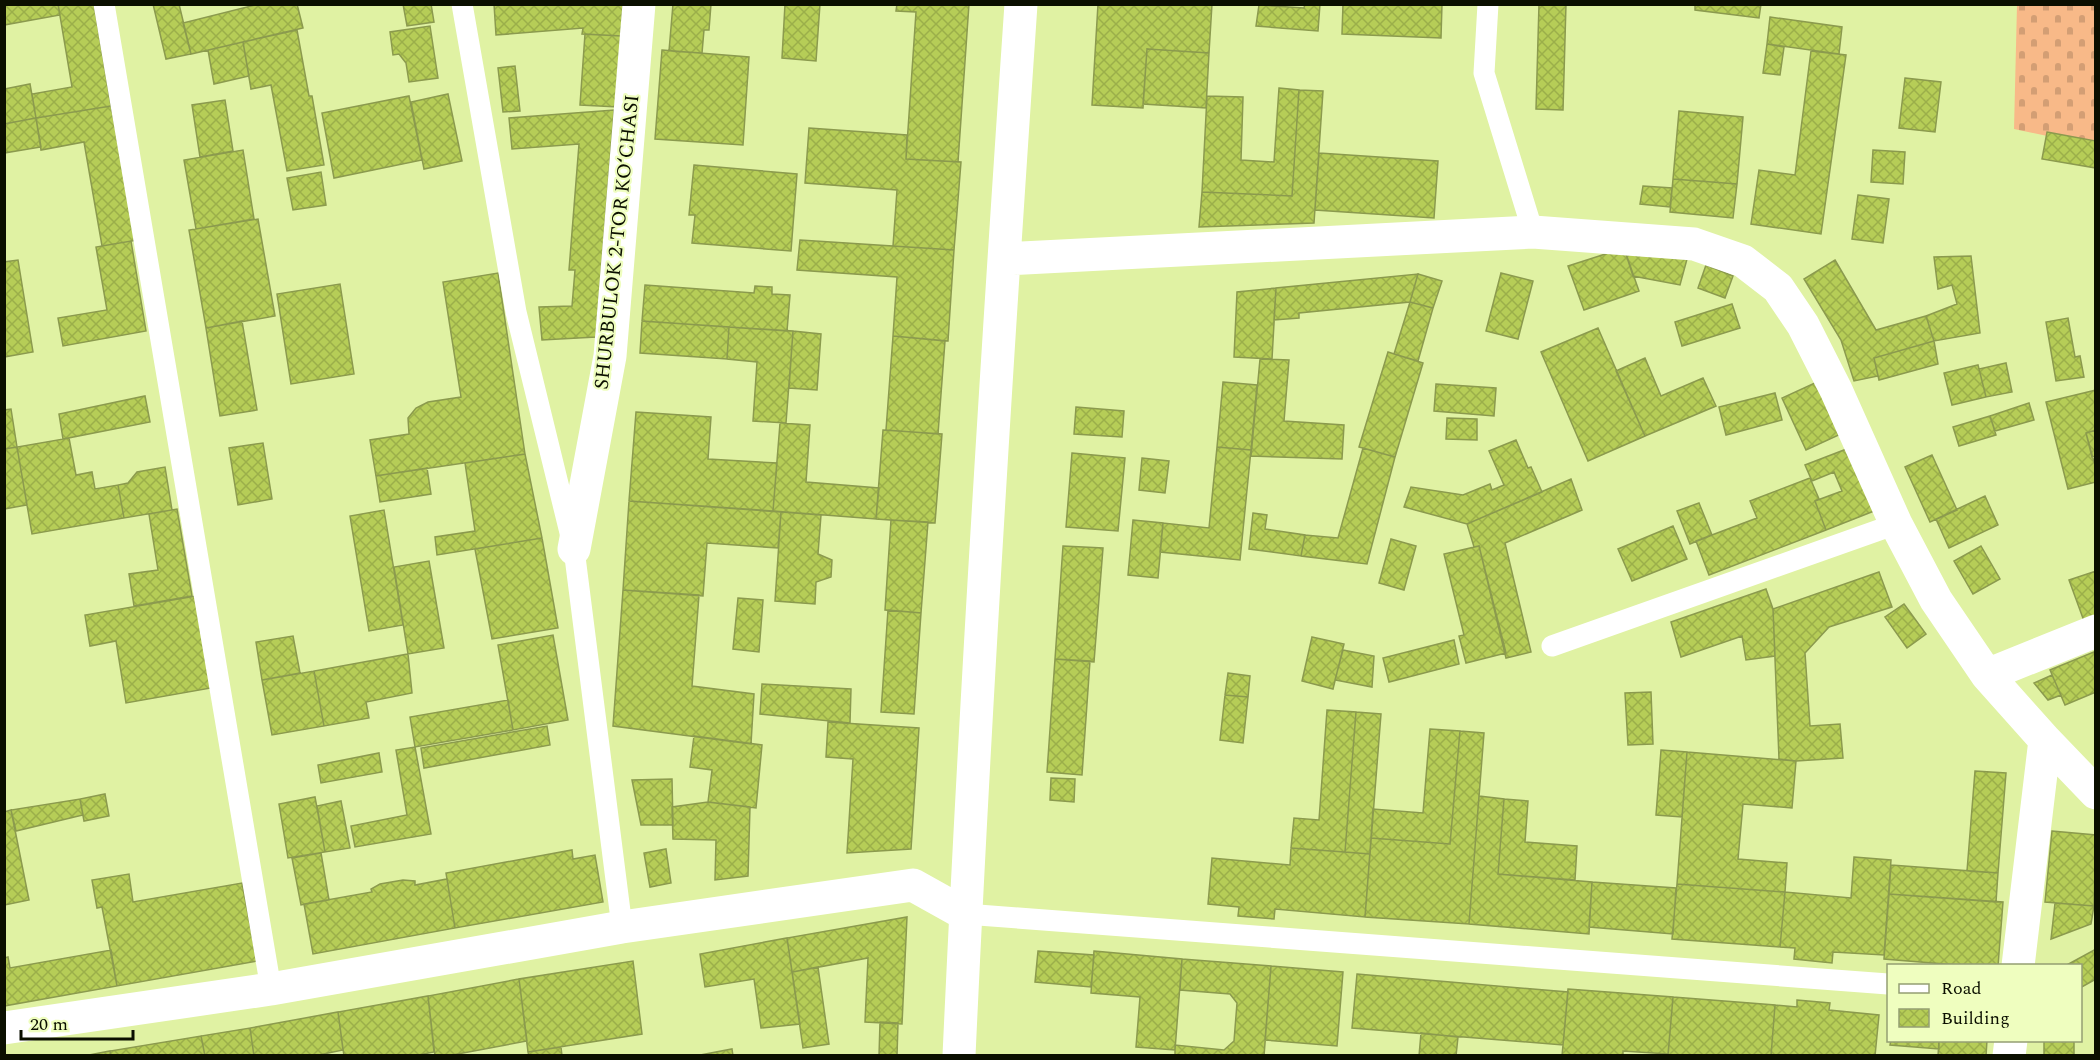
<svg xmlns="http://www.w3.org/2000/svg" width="2100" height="1060" font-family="Spectral,serif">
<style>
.cemetery{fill:url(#cemetery-stones)}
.building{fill:url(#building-cross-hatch);stroke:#8b9a4e;stroke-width:1.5}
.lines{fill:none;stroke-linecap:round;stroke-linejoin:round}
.lane{stroke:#fff;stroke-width:21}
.street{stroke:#fff;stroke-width:33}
.labels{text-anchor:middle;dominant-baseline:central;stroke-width:4.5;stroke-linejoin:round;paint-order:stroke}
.street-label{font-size:20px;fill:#0b0f00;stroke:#effebf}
</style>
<defs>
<pattern id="cemetery-stones" width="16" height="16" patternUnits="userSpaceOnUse" patternTransform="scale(1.5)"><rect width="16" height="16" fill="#f8b988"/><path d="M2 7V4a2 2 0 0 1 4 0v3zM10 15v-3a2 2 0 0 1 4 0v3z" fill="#d39e74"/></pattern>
<pattern id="building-cross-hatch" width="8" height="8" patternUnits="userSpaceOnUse" patternTransform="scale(1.5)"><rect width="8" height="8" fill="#b6cd57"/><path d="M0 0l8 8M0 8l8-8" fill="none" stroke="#9baf4a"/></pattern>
</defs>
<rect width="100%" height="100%" fill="#e0f2a3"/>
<path class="cemetery" d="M2017,5H2095V146L2014,129Z"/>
<path class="building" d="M4,4H58L60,15L4,25Z
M58,4H94L111,106L36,118L32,94L72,87Z
M153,4H179L191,54L166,59Z
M259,4H297L303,28L191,54L183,23Z
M403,4H431L434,22L407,26Z
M494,4H623L621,36L582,34L583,28L496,35Z
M673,4H711L709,30H704L702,53L669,51Z
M785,4H820L816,61L782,58Z
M897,4H969L958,162L906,159L916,12L896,11Z
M1098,4H1212L1209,53L1147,49L1143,108L1092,105Z
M1305,4H1320L1318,31L1256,26L1259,5L1304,8Z
M1343,4H1442L1441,38L1342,34Z
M1539,4H1566L1563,110L1536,109Z
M1695,4H1761L1759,18L1695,10Z
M1770,17L1842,27L1839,54L1767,44Z
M430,26L438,78L409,82L406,63L399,54L393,55L390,32Z
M297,30L309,96H312L324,165L287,171L271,85L251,89L243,42Z
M585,34L621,36L618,107L580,105Z
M243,42L249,76L214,84L208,50Z
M1767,44L1784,47L1780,75L1763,73Z
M1147,49L1209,53L1206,108L1143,104Z
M662,50L749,57L743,145L655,139Z
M1811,51L1846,55L1821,234L1751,224L1759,170L1795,175Z
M515,66L520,111L503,112L498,68Z
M1905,78L1941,82L1935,132L1899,128Z
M30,84L36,118L4,124V89Z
M1279,88L1299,90L1292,196L1202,192L1207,96L1243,97L1241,160L1274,162Z
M1299,90L1323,91L1314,223L1199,227L1202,192L1292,196Z
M448,94L462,161L424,169L411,102Z
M409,96L422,160L334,178L322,113Z
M225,100L233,151L200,157L192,105Z
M111,106L138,240L102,246L84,142L41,150L36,118Z
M614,110L596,337L542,340L539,307L572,306L575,270H569L579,144L512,149L509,118Z
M1679,111L1743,117L1737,184L1673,179Z
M36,118L41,147L4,153V124Z
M809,128L907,135L906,159L961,162L954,250L893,246L897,190L805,183Z
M2047,132L2096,141V168L2042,159Z
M243,150L254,219L196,229L184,160Z
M1873,150L1905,152L1903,184L1871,182Z
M1319,153L1438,161L1434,218L1315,210Z
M694,165L797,174L791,251L692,243L695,215H689Z
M321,172L326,205L293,210L287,178Z
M1673,179L1737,184L1733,218L1670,212Z
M1643,186L1672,188L1670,207L1640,204Z
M1858,195L1889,199L1883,243L1852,239Z
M258,219L275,316L206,328L189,230Z
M800,240L954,250L948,341L893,336L897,277L797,270Z
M131,241L146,331L63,346L58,318L107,310L96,247Z
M1624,248L1687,259L1680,285L1633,276Z
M1624,248L1639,291L1584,310L1568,266Z
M1971,256L1980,333L1934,341L1926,316L1957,304L1952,285L1938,289L1934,257Z
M18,260L33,352L4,357V262Z
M1835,260L1876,330L1926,316L1934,341L1874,358L1878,376L1854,381L1841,340L1804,279Z
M1706,265L1733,276L1725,298L1698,288Z
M498,273L525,454L376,476L370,440L409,434L408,418L416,408L428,402L461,397L443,282Z
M1501,273L1533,281L1518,339L1486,331Z
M1418,274L1442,281L1433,308L1410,302Z
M1418,274L1410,302L1299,313V318L1274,320L1276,288Z
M340,284L354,374L291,384L277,294Z
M645,285L754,293L755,286L772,287V294L790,295L787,331L642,321Z
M1276,288L1272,359L1234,357L1237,292Z
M1410,302L1433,308L1418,361L1394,354Z
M1732,304L1740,328L1682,346L1675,322Z
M2068,318L2075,357L2080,356L2084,377L2056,381L2046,322Z
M242,321L257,410L220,416L206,328Z
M642,321L729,327L727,359L640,353Z
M729,327L793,331L786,423L753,421L757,362L727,359Z
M1598,328L1645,436L1588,461L1541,352Z
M793,331L821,334L817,390L789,388Z
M893,336L945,341L938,434L886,430Z
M1934,341L1938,364L1879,380L1874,358Z
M1388,352L1423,363L1395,457L1359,447Z
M1645,358L1661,396L1703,378L1716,406L1645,436L1616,371Z
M1260,359L1289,360L1284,421L1344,425L1342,459L1251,456Z
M2006,363L2012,392L1986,397L1979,369Z
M1978,365L1986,397L1952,405L1944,373Z
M1223,382L1257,385L1251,450L1217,447Z
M1817,382L1841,434L1806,450L1782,398Z
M1436,384L1496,388L1494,416L1434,411Z
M2096,390V430L2086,433L2096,469V482L2068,489L2046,402Z
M1775,393L1782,420L1726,435L1719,407Z
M145,396L150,422L63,439L59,414Z
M2029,403L2034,420L1995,431L1990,416Z
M1076,407L1124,411L1122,437L1074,434Z
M11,409L17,447L4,449V410Z
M636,412L711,417L708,459L777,463L773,511L629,501Z
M1990,416L1996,435L1959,446L1953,427Z
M1447,418L1477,419V440L1446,439Z
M780,423L810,425L806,482L879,488L876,519L773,511Z
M883,430L942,434L935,523L876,519Z
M2096,430V456L2092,457L2086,433Z
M69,438L76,475L92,472L95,489L118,485L124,518L32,534L17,447Z
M1516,440L1528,468L1531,467L1542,492L1467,524L1404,507L1411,487L1463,495L1490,484L1492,490L1504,485L1489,451Z
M263,443L272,499L238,505L229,448Z
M17,447L27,505L4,509V449Z
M1217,447L1251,450L1240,560L1160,552L1163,523L1209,528Z
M1363,448L1395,457L1367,564L1301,556L1305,535L1338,538Z
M1849,448L1874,511L1826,530L1815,501L1842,491L1834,472L1812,481L1805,465Z
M1072,453L1125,458L1118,531L1066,527Z
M525,454L542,538L437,555L435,537L475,531L465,463Z
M1932,455L1957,510L1930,522L1905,467Z
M1142,458L1169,461L1165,493L1139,490Z
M165,467L172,510L124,518L118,485L128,483L137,472Z
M427,468L431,494L380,502L376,476Z
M1810,478L1819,499L1815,501L1826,530L1709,575L1696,541L1757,518L1750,501Z
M1571,479L1582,510L1505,543L1531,652L1506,658L1479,546L1474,547L1467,524Z
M1985,496L1998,525L1949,548L1936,519Z
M629,501L781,512L778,548L707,543L703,596L623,590Z
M1699,503L1712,535L1690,544L1677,511Z
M177,509L192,596L134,606L129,574L158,570L149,514Z
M384,510L403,625L369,631L350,516Z
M781,512L821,515L818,554L832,560L831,577L816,582L815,604L775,601Z
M1253,513L1267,515L1265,529L1305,535L1301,556L1249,549Z
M891,520L928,522L921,613L885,610Z
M1133,520L1163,523L1158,578L1128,575Z
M1673,526L1687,559L1632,581L1618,549Z
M542,538L558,628L492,639L475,549Z
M1391,539L1416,546L1404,590L1379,583Z
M1063,546L1103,548L1094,662L1055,659Z
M1479,546L1506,653L1466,663L1459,636L1464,635L1444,554Z
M1981,546L2000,579L1973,594L1954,561Z
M429,561L444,648L408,654L394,567Z
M2096,571V617L2084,621L2069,580Z
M1879,572L1892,607L1829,627L1805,653L1810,726L1840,724L1843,758L1796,761L1779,759L1773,609Z
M1766,589L1773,609L1775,656L1746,660L1742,636L1681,657L1671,622Z
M623,590L699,595L692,686L754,694L751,744L613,726Z
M196,596L211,688L126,703L116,641L90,646L85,615Z
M738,598L763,600L759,652L733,649Z
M1904,604L1926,634L1907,648L1885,617Z
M888,610L921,613L914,714L881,712Z
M553,635L568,720L513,730L498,645Z
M293,636L300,673L262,680L256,642Z
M1312,637L1344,644L1333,689L1302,681Z
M1454,640L1459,664L1389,682L1383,658Z
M1343,650L1374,656L1372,687L1335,680Z
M2096,651V692L2065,705L2050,670Z
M408,654L412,693L366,702L369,718L324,726L314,671Z
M1055,659L1090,661L1082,775L1047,772Z
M314,671L324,726L272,735L262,680Z
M1228,673L1250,676L1248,697L1225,695Z
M2052,675L2061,695L2048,700L2034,683Z
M762,684L851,689L850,723L760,714Z
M1651,692L1653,744L1628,745L1625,693Z
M1225,695L1248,697L1243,743L1220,740Z
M508,700L513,730L415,747L410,717Z
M1327,710L1356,712L1345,852L1291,848L1294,818L1319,820Z
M1356,712L1381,714L1370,854L1345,852Z
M828,722L919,728L911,849L847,853L853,759L826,757Z
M547,726L550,745L424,768L421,748Z
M1430,729L1460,731L1450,844L1371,838L1373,809L1423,813Z
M1460,731L1484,733L1469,924L1365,917L1371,838L1450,844Z
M694,736L762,745L756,808L708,802L712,770L690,767Z
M415,747L431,834L355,847L351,826L407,815L396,750Z
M1661,750L1687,752L1682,817L1656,815Z
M1687,752L1796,761L1792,808L1743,804L1738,859L1787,863L1785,892L1677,884Z
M379,753L382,772L321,783L318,765Z
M1975,771L2006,773L1998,873L1967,871Z
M1051,778L1075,779L1074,802L1050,800Z
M672,779L673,825H641L632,780Z
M105,794L109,816L84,821L80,799Z
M1479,796L1504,799L1498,874L1592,882L1589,934L1469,924Z
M315,797L325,852L288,858L279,804Z
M80,799L83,815L16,831L11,810Z
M1504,799L1528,801L1525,842L1577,846L1575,880L1498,874Z
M341,801L350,848L325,852L317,806Z
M708,802L750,807L748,876L715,880L716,840L673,839L672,807Z
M11,810L29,900L4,905V812Z
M2052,831L2096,835L2094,906L2045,902Z
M1291,848L1370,854L1365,917L1275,909L1274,919L1238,916L1239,907L1208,904L1212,858L1290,865Z
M666,849L671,883L650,887L644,853Z
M572,850L573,859L595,855L603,902L455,928L446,873Z
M321,853L329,900L301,905L292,858Z
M1854,857L1891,860L1884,955L1833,952L1832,963L1794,959L1795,948L1780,947L1785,892L1851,898Z
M1891,865L1998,873L1996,902L1889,894Z
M129,874L133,902L242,883L257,961L117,986L102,907L97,908L92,880Z
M447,879L455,928L313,954L304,904L372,892L371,889L380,884L403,880L415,881V885Z
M1592,882L1676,888L1673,934L1589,927Z
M1677,884L1785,892L1780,947L1672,939Z
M1889,894L2003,902L1998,966H1969L1884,959Z
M2055,903L2094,906L2091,924L2051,939Z
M907,917L902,1024L865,1022L868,958L792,972L787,938Z
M787,938L800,1024L761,1028L754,979L705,987L700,954Z
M2096,949V979L2080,988V966H2065Z
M111,950L117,986L4,1006V958L8,957L10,968Z
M1038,951L1094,955L1091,987L1035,982Z
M1094,951L1182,959L1175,1050L1136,1047L1140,997L1091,993Z
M1182,959L1271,966L1264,1056H1175V1045L1224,1050L1234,1041L1237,1003L1230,994L1180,990Z
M633,961L642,1034L528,1052L519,979Z
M1271,966L1343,972L1337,1046L1265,1040Z
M818,967L829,1044L803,1048L792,972Z
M1357,974L1568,992L1563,1045L1352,1028Z
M519,979L527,1041L447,1056H435L428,996Z
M1568,989L1673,997L1668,1054L1623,1051V1056H1562Z
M428,996L434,1052L413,1056H344L338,1012Z
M1673,997L1775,1005L1771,1056H1668Z
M1797,1000L1830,1003L1829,1010L1879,1015L1875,1056H1771L1775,1005L1797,1007Z
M338,1012L343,1050L314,1056H254L250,1028Z
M880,1022L898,1023L897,1056H879Z
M250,1028L254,1056H205L201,1036Z
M1421,1033L1458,1037L1456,1056H1419Z
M201,1036L205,1056H111L110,1051Z
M1891,1040H1939V1049L1890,1045Z
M1939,1040H1987L1986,1056H1938Z
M2044,1040H2074V1056H2044Z
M561,1047L562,1056H529L528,1052Z
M732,1049L733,1056H695Z
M110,1051L111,1056H84Z"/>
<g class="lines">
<path class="lane" d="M104,4L271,989
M462,4L516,312L574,549L622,927
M1488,4L1484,73L1533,232
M1552,646L1896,524
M965,914L1888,984"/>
<path class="street" d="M1004,259L1533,232L1694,244L1743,261L1778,288L1803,325L1836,390L1896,524L1936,600L1987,675L2045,740L2018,966
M574,549L610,356L639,4
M1987,675L2096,631
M2045,740L2096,793
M4,1028L271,989L622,927L913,885L965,914
M959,1056C975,705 997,355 1021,4
M2009,1056L2011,1040"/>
</g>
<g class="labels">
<g class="street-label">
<text transform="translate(617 242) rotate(-84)">SHURBULOK 2-TOR KO‘CHASI</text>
</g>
</g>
<rect width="2100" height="1060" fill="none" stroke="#0b0f00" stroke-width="12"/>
<rect x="1887" y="964" width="195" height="78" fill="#effebf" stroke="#949e73" stroke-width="1.5"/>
<rect x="1899" y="984" width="30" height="9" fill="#ffffff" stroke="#949e73" stroke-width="1.5"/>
<text x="1941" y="994" font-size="18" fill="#0b0f00">Road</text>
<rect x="1899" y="1009" width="30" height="18" fill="url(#building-cross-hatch)" stroke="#949e73" stroke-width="1.5"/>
<text x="1941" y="1024" font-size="18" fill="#0b0f00">Building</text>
<path d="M21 1030v9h112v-9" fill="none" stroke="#0b0f00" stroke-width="3"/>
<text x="30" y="1030" font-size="18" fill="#0b0f00" stroke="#effebf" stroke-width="4.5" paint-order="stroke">20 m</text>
</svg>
